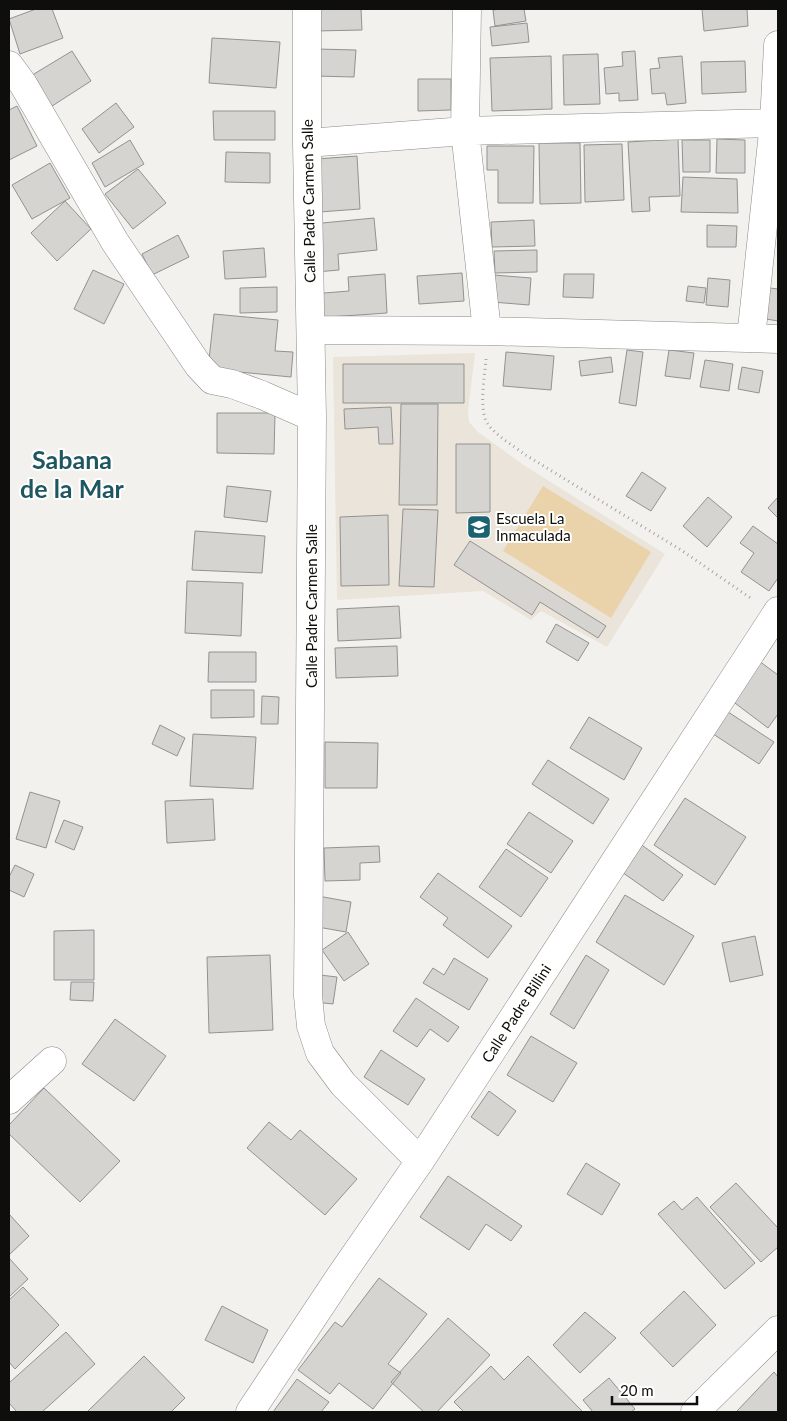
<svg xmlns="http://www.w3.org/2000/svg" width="787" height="1421" font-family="Lato,sans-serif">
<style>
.built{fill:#eae4da}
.green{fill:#ead3aa}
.building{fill:#d5d4d1;stroke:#949290}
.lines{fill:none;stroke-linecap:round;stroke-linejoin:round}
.minor-casing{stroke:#8b8a87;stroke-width:29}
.path{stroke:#a6a5a2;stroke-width:3;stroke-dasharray:1 4;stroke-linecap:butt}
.minor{stroke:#fff;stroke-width:28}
.labels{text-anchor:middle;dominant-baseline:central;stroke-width:4;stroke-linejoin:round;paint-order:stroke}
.street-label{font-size:15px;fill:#0e0e0d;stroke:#fffffe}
.poi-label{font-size:15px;fill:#0e0e0d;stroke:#fffffe;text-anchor:start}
.town-label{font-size:25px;font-weight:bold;fill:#1e5661;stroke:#fffffe}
</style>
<rect width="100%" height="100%" fill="#f3f1ee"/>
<path class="built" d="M475,353L468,411L469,422L478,432L522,464L665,554L607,647L541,611L531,620L483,591L337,600L333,357Z"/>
<path class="green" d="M543,486L651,552L611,618L503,551Z"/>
<path class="building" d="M36,9H52L63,38L20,54L9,19Z
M315,9H361L362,30L315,31Z
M500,9H524L526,21L495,26L493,10Z
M702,9H747L748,26L704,31Z
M527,23L529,42L492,46L490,27Z
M212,38L280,42L276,88L209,83Z
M317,49L356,50L354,77L315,76Z
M72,51L91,81L49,108L29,77Z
M635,51L638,100L619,101V93L606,94L604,68L623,66L622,52Z
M598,54L600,104L564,105L563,55Z
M551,56L552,109L492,111L490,58Z
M682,56L686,103L667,105L665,93L652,94L650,69L660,68L658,58Z
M745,61L746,92L702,94L701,62Z
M418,79H451V110L418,111Z
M116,103L134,127L99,153L82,129Z
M17,106L37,146L9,160V110Z
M213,111H275V140H214Z
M678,139L680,196L649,197L650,211L632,212L628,142Z
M717,139L745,140V173H716Z
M130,140L144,164L105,187L92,163Z
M682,140H710V172H683Z
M539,143H580L581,203L540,204Z
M622,144L624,200L585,202L584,145Z
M487,146H534L533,203H498V170H487Z
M226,152L270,153V183L225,182Z
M357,156L360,209L319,212L316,159Z
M50,163L70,198L32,219L12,185Z
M138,169L166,203L133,229L105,194Z
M683,177L737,179L738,213L681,212Z
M65,201L91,229L57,261L31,233Z
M374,218L377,250L338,254L339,270L316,272L312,224Z
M534,220L535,246L492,247L491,222Z
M707,225L737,226L736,247H707Z
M178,235L189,257L152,275L142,254Z
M264,248L266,277L225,279L223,251Z
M537,250V272L495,273L494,251Z
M93,270L124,284L104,324L74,309Z
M462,273L464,301L419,304L417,276Z
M385,274L387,313L314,318L312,294L349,291L348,277Z
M564,274H594L593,298L563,297Z
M494,275L531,278L529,305L492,302Z
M708,278L730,280L728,307L706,305Z
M688,286L706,288L704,303L686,301Z
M277,287V312L240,313V288Z
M770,288L778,289V321L766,319Z
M214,314L278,320L275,351L293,352L291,377L208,369Z
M627,350L643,352L636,406L619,403Z
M669,350L694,353L690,379L665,376Z
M506,352L554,356L551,390L503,386Z
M611,357L613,372L581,376L579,361Z
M705,360L733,364L729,391L700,387Z
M343,364H464V403H343Z
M742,367L763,371L759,393L738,389Z
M401,404H438L437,505H399Z
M391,407L393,444H379L378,427L345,429L344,409Z
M217,413H275L274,454L217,453Z
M456,444H490V512L456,513Z
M642,472L666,488L651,511L626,496Z
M227,486L271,491L267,522L224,517Z
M708,497L732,517L707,547L683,526Z
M778,497V518L768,508Z
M403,509L438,510L434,587L399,586Z
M388,515L389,585L341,586L340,517Z
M753,526L778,544V578L769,591L741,572L754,553L740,543Z
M195,531L265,536L262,573L192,570Z
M470,541L606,626L598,638L540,602L532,615L454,565Z
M187,581L243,583L241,636L185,633Z
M399,606L401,638L338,641L337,609Z
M556,624L589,643L578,661L546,642Z
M397,646L398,676L336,678L335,648Z
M209,652H256V682H208Z
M755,658L778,675V714L768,728L727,697Z
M211,690H254V717L211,718Z
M262,696L279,697L278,724H261Z
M722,708L774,742L759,764L707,730Z
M589,717L642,748L624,780L570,748Z
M160,725L185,738L177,756L152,744Z
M193,734L256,737L253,789L190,786Z
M325,742L378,743L377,788H325Z
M548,760L609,799L593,824L532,784Z
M30,792L60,801L46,848L16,839Z
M685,798L746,837L715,885L654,845Z
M213,799L215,840L167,843L165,801Z
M529,812L573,841L551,873L507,844Z
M64,820L83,827L74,850L55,842Z
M639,843L683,875L663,901L619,870Z
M379,846L380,862L360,863V880L325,881L324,848Z
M506,849L548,878L521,917L479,887Z
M15,865L34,874L24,897L9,890V877Z
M438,873L512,926L488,958L443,925L448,918L420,897Z
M625,895L694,936L664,985L596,942Z
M318,896L351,902L346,932L312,926Z
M94,930V980H54V931Z
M348,932L369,964L344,981L322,950Z
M755,936L763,975L730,982L722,943Z
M270,955L273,1030L209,1033L207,957Z
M586,955L609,970L574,1029L550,1014Z
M454,958L488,979L469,1010L423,983L433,968L444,975Z
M320,975L337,977L333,1004L315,1002Z
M71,982H94L93,1001L70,1000Z
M416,998L459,1027L448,1042L430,1029L417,1047L393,1031Z
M115,1019L166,1056L134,1101L82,1064Z
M531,1036L577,1063L553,1102L507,1075Z
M381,1050L425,1079L408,1105L364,1077Z
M44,1088L120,1161L80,1202L9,1134V1125Z
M489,1091L516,1111L498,1136L471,1117Z
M269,1122L291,1140L300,1130L357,1179L325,1215L247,1148Z
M586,1163L620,1184L602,1215L567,1194Z
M448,1176L522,1226L511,1241L486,1224L469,1250L420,1217Z
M736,1183L778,1228V1247L761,1262L710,1207Z
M697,1197L755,1263L725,1289L658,1214L674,1201L682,1210Z
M9,1214L29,1236L9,1255Z
M9,1258L28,1279L9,1297Z
M379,1278L427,1314L388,1364L401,1373L373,1409L339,1383L330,1394L298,1370L335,1322L342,1327Z
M23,1287L59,1325L15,1369L9,1362V1300Z
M684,1291L716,1325L673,1367L640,1333Z
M222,1306L268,1330L253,1363L205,1340Z
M585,1312L616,1338L580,1373L553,1345Z
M448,1318L490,1355L437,1412H424L391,1382Z
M66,1332L95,1364L42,1412H17L9,1403V1383Z
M144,1356L185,1398L171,1412H87Z
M528,1356L583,1412H464L454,1402L491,1366L504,1380Z
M774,1372L778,1377V1412H738L737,1411Z
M609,1378L635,1409L631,1412H593L583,1400Z
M297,1379L329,1402L321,1412H273Z"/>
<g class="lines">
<defs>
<path id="minor" d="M307,9V143L312,417L308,996L311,1026L320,1053L343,1084L420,1161
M467,9L465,131L487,331
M9,65L23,84L115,242L198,365L212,380L232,384L262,395L312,417
M307,143L465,131L774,123
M311,330L487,331L778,339
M751,338L774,123L778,45
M9,1100L52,1061
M250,1412L339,1278L420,1161L778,611
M695,1412L778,1330"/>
</defs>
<use href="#minor" class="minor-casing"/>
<path class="path" d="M486,359C485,375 478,411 488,424C495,435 514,446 524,454L681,550L752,599"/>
<use href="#minor" class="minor"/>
</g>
<defs>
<symbol id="school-square" viewBox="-11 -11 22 22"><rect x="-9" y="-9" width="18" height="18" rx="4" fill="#1b6371" stroke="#fffffe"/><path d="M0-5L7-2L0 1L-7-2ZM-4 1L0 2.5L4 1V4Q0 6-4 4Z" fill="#fff"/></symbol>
</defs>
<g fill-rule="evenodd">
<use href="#school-square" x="465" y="513" width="28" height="28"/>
</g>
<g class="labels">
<g class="street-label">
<text transform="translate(308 201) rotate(-91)">Calle Padre Carmen Salle</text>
<text transform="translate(311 606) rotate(-90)">Calle Padre Carmen Salle</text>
<text transform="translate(516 1013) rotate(-57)">Calle Padre Billini</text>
</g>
<g class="poi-label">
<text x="496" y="518">Escuela La<tspan x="496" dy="17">Inmaculada</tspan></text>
</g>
<g class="town-label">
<text x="72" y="459">Sabana<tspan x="72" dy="29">de la Mar</tspan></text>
</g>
</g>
<rect width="787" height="1421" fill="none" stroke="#0e0e0d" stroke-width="20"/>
<path d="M612 1396v8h85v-8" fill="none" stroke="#0e0e0d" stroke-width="2.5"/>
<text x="620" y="1396" font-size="15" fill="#0e0e0d" stroke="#fffffe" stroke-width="4" paint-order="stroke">20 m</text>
</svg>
